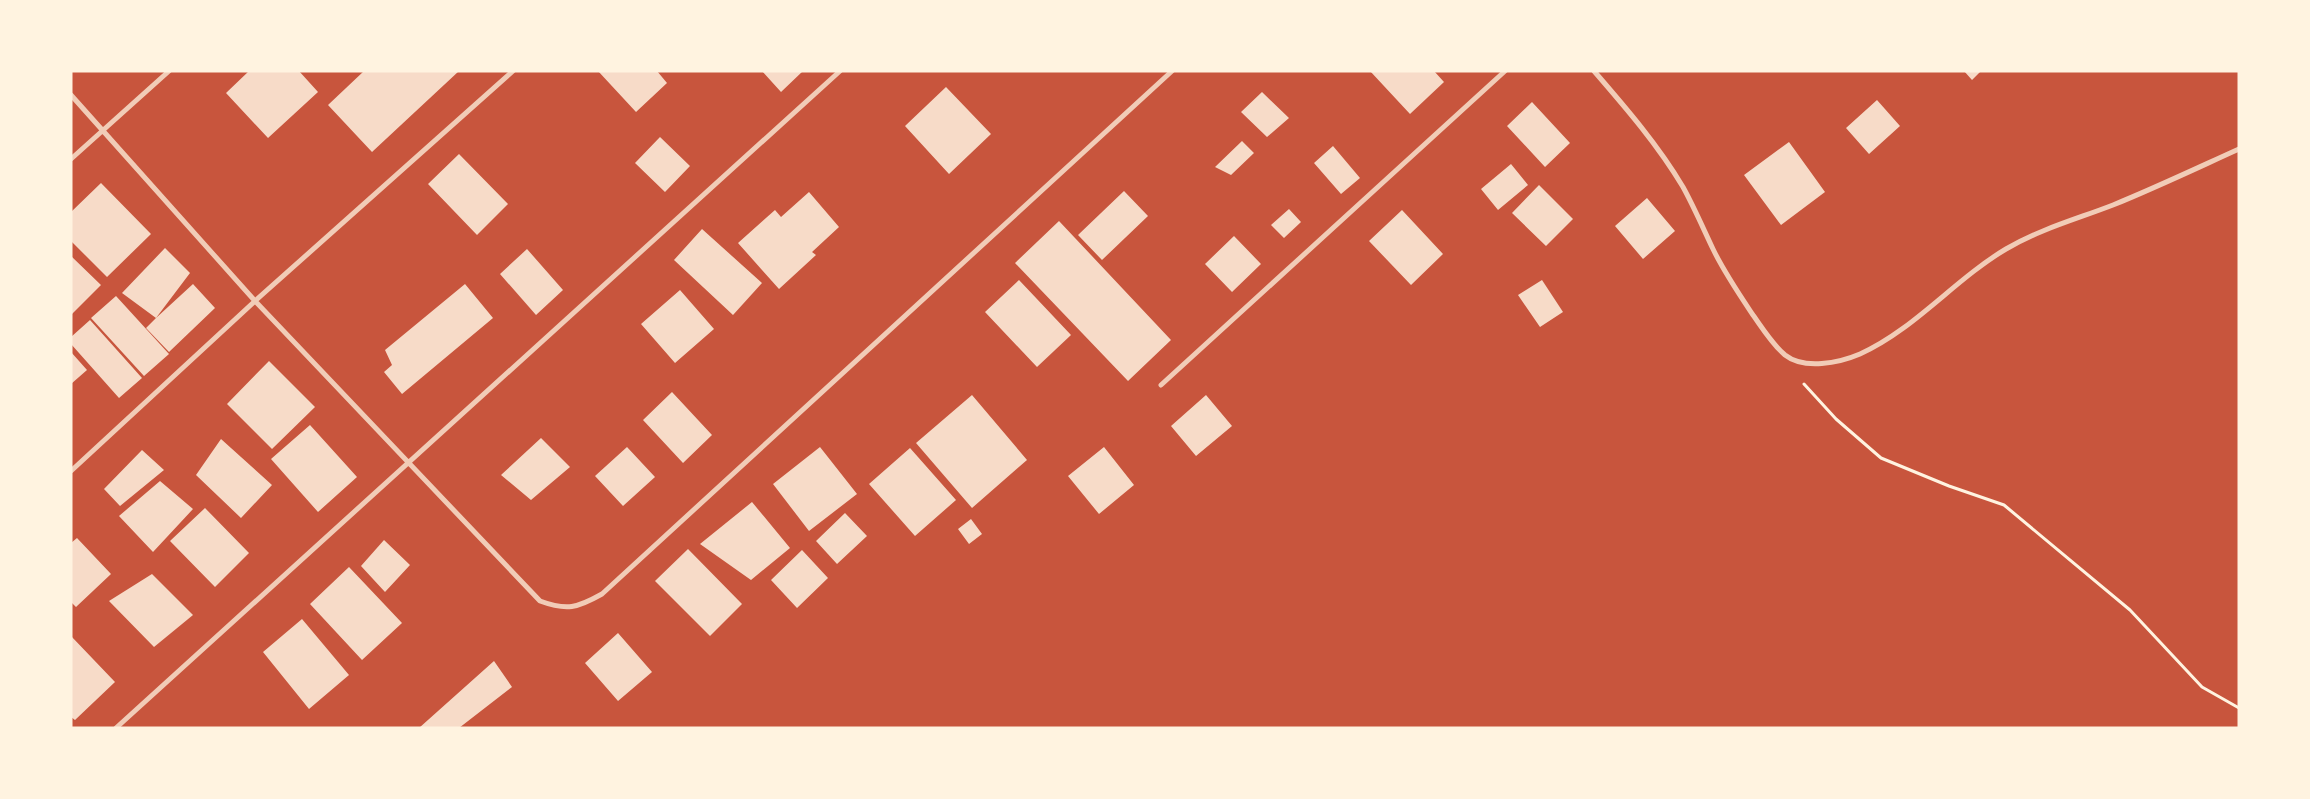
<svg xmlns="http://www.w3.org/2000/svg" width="2310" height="799" font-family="'Open Sans',sans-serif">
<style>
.building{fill:#f7dbc8}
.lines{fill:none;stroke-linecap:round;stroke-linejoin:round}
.path{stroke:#fff3e0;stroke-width:3}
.minor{stroke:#f1ccb7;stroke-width:5}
</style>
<rect width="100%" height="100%" fill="#c8553d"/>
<path class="building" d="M249,71H299L318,92L268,138L226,93Z
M364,71H459L372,152L328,105Z
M598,71H657L667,83L636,112Z
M762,71H803L781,92Z
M1370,71H1434L1444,82L1410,114Z
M1964,71H1981L1972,80Z
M946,87L991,134L949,174L905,126Z
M1262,92L1289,118L1267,137L1241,112Z
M1877,100L1900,126L1869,154L1846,128Z
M1532,102L1570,143L1545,167L1507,126Z
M660,137L690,166L665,192L635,163Z
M1242,141L1254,153L1231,175L1215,167Z
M1789,142L1825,192L1781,225L1744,175Z
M1333,146L1360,178L1341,194L1314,163Z
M459,154L508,204L477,235L428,184Z
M1511,164L1528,185L1498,210L1481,189Z
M101,183L151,234L107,277L71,241V212Z
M1539,185L1573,219L1546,246L1512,213Z
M1124,191L1148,216L1102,260L1078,235Z
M809,192L839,227L812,252L816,255L779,289L738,243L775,210L781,217Z
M1647,198L1675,231L1643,259L1615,226Z
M1289,209L1301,222L1284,238L1271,225Z
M1402,210L1443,254L1411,285L1369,241Z
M1059,221L1171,340L1128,381L1015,263Z
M702,229L762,283L733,315L674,260Z
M1234,236L1261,264L1232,292L1205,264Z
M165,248L190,273L156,318L193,284L215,308L169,352L146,328L156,318L122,293Z
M527,249L563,290L536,315L500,274Z
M71,256L101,285L71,315Z
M1019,280L1071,335L1037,367L985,312Z
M1542,280L1563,312L1540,327L1518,295Z
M465,284L493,318L402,394L384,372L392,365L385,350Z
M680,290L714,329L675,363L641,324Z
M116,296L169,354L144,376L91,318Z
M90,320L142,378L119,398L71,344V337Z
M71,352L87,370L71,384Z
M269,361L315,407L272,449L227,404Z
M672,392L712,435L683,463L643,420Z
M972,395L1027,460L972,508L916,443Z
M1206,395L1232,426L1196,456L1171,426Z
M310,425L357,477L318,512L271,459Z
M541,438L570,467L531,500L501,475Z
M221,439L272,485L241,518L196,475Z
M627,447L655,477L623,506L595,476Z
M820,447L857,494L809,531L773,484Z
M1104,447L1134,485L1099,514L1068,476Z
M910,448L956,500L915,536L869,484Z
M142,450L164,470L120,506L104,489Z
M160,481L193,509L153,552L119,516Z
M752,502L790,548L751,580L700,544Z
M205,508L249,553L215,587L170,541Z
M845,513L867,536L837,564L816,541Z
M971,519L982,534L969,544L958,529Z
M77,538L111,574L76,607L71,602V543Z
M384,540L410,565L385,592L361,566Z
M688,549L742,604L710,636L655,581Z
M802,550L828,578L797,608L771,580Z
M349,567L402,623L362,660L310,604Z
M152,574L193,615L154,647L109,601Z
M302,619L349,675L309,709L263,652Z
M618,633L652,672L618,701L585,663Z
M71,636L115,682L75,720L71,717Z
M494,661L512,687L459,728H419Z"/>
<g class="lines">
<path class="path" d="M1804,384L1836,419L1881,458L1949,486L2004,505L2130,610L2202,687L2239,708"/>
<path class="minor" d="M1594,71C1626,108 1658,145 1683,187C1694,207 1703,228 1713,249C1724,272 1739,294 1753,315C1763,329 1772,344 1785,355C1804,370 1839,363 1860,354C1915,329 1954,280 2006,249C2040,229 2077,219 2113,205C2155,188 2197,168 2239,149
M71,95L255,301L540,601C567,611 577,608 602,594L1172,71
M71,159L169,71
M1161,385L1505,71
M71,471L255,301L513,71
M116,728L840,71"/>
</g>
<rect width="2310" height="799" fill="none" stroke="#fff3e0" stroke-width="145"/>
</svg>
